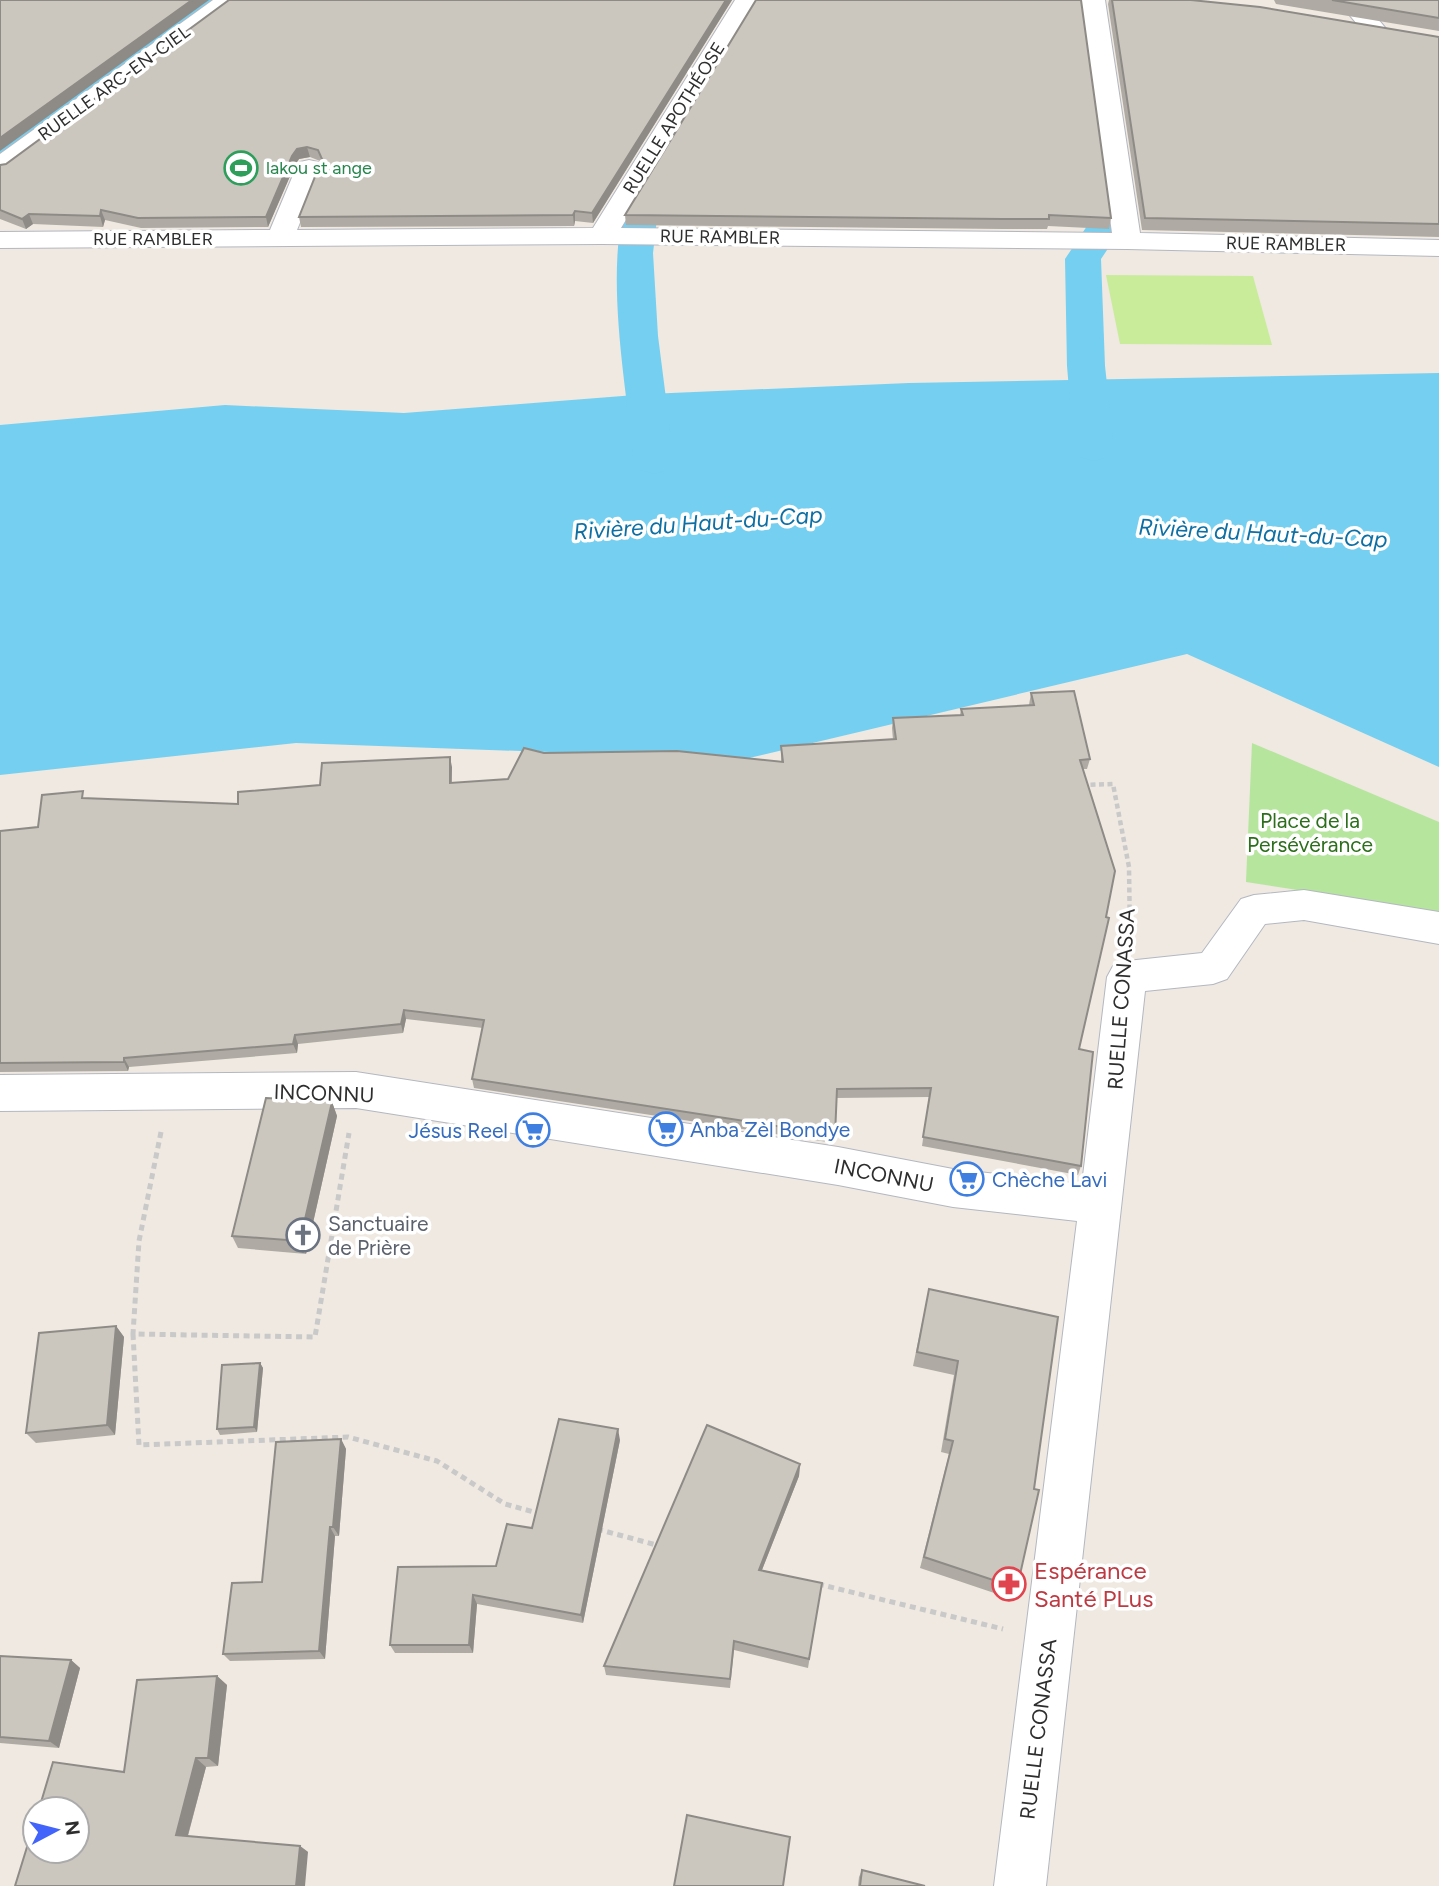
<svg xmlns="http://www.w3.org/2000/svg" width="1439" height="1886" font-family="Figtree,sans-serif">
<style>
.green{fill:#b6e59e}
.pitch{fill:#c9ec9a}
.water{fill:#75cff0}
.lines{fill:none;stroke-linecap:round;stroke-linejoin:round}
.canal{fill:#75cff0;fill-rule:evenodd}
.minor-casing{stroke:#b4b7c1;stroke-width:2}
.path-far1{stroke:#c9c9c9;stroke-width:4.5;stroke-dasharray:5 3.5;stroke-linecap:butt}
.path{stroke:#c9c9c9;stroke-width:5;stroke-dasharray:6 4.5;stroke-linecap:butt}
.minor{fill:#fff;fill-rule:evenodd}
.wall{fill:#afaba4}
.shaded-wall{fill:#8e8b86}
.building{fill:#cbc7bf;stroke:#8e8b86;stroke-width:2}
.labels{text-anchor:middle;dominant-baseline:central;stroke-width:7;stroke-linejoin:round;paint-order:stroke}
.far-street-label{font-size:18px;fill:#2e2e2e;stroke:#fff}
.far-leisure-label{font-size:18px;fill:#27864d;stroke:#fff;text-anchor:start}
.park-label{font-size:21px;fill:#2c6e1b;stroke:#fff}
.street-label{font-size:21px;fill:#2e2e2e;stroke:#fff}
.shop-label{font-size:21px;fill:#366cbe;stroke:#fff;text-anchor:start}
.worship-label{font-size:21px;fill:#5b616d;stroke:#fff;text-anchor:start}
.water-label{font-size:23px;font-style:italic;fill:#0d6fa3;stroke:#fff}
.near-health-label{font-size:24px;fill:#be3a42;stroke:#fff;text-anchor:start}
</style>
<rect width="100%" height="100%" fill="#efe9e1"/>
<path class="green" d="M1252,743L1439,822V912L1246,882Z"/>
<path class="pitch" d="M1106,275L1253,276L1272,345L1120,344Z"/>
<path class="water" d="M1439,373V767L1187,654L745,759L296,743L0,775V425L225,405L404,413L648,394L909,383Z"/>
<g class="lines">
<path class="canal" d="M183,0H217L148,59L12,159L0,162V136L126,45Z
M1104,151L1116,154L1121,161L1125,223L1101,259L1105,366L1114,448L1108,457L1094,461L1080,457L1074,448L1067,366L1065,259L1089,223L1087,161L1092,154Z
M667,154L679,157L684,164L658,210L653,253L658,336L674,461L668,470L654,474L640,470L634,461C626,388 607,284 623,213C627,195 644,172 655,157Z"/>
<defs>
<path id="minor" d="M213,0H241L9,172L0,174V154Z
M735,0H759L621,228L1112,233L1081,0H1105L1140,233L1439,240V256L1127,249L602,244L0,248V232L270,230L296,168L300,162L309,160L318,162L322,168L297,230L593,228Z
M1337,0H1362L1388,31L1385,36L1376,38L1367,36Z
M1304,890L1439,912V944L1304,920L1265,924L1227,979L1213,984L1145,991L1046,1886H994L1077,1221L953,1207L838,1185L356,1108L0,1111V1075L356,1072L838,1147L953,1169L1082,1184L1107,977L1113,966L1127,961L1202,953L1241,899L1254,895Z"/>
</defs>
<use href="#minor" class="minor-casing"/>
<path class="path-far1" d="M1082,785L1113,784L1129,867L1130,936"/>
<path class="path" d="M161,1132L139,1241L133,1334L315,1337L349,1133
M133,1334L139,1445L348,1437L437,1461L505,1504L541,1514
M597,1529L660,1546
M818,1584L1003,1629"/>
<use href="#minor" class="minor"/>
</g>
<path class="wall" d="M229,0H732L593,223L575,221L574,226L301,227L299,217L321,162L320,161L310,157L299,159L294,167L268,227L141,228L105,220L103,227L33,224L26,229L0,219V165L6,164Z
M756,0L1111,218L1109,229L1048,226L1047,229H1002L626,225L625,215Z
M1109,0H1191L1439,37V237L1142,230L1108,4Z
M1274,0H1439V31L1276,4Z
M1031,693L1090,759L1087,769H1083L1079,1049L1081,1166L1078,1175L922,1146L929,1097L836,1098L834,1143L474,1088L472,1079L483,1028L406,1019L403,1033L298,1044L297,1053L129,1067L128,1071L0,1072V831L38,827L86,799L238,804L320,785L452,767V783L508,779L544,753L781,761V746L893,740L892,728L893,718L960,715L961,709L1029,705Z
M332,1102L337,1116L306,1254L238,1248L232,1236Z
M929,1289L1058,1317L1017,1588L1012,1599L920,1568L949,1454L941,1452L954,1375L913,1366Z
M116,1326L124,1337L115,1435L36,1443L26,1433Z
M260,1363L263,1368L257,1432L220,1435L217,1429Z
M341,1439L346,1449L339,1536H335L325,1659L230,1661L223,1654Z
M620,1440L583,1623L477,1604L473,1653H395L390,1645L496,1566Z
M800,1464L799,1476L762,1570L822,1583L808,1668L734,1650L730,1688L606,1675L604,1666Z
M0,1656L71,1660L80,1668L59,1748L0,1743Z
M217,1676L227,1685L218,1766L206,1767L188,1836L300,1846L308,1852L15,1886Z
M862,1870L925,1886H858L859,1877Z"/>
<path class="shaded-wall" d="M192,0H209L0,151V138Z
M726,0H732L593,223L592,213Z
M307,147L310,157L299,159L294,167L268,227L266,217L292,156L297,149Z
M101,210L105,220L103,227L100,216Z
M575,211V221L574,226L573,215Z
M29,214L33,224L26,229L22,219Z
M450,757L452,767L451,793L450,783Z
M404,1010L406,1019L403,1033L401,1024Z
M295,1035L298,1044L297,1053L293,1044Z
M124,1058L129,1067L128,1071L124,1062Z
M332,1102L337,1116L306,1254L300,1241Z
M116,1326L124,1337L115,1435L107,1425Z
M260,1363L263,1368L257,1432L254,1427Z
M618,1429L620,1440L583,1623L581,1615Z
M341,1439L346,1449L339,1536L333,1527Z
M800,1464L799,1476L758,1580L759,1570Z
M330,1527L335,1536L325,1659L319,1651Z
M473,1595L477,1604L473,1653L469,1645Z
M71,1660L80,1668L59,1748L49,1741Z
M217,1676L227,1685L218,1766L208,1758Z
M196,1758L206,1767L186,1842L176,1835Z
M300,1846L308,1852L305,1886H296Z"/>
<path class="building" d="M0,0H192L0,138Z
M229,0H726L592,213L575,211L573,215L299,217L322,159L318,150L307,147L297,149L292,156L266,217L138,218L101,210L100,216L29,214L22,219L0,210V165L6,164Z
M756,0H1081L1111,218L1049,215V219H1003L625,215Z
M1112,0H1191L1260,7L1439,37V224L1145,218Z
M1332,0H1439V18Z
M1074,691L1090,759L1080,760L1115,871L1106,917L1109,918L1079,1049L1093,1052L1081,1166L923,1137L931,1088L837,1089L835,1135L472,1079L484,1020L404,1010L401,1024L295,1035L293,1044L124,1058V1062L0,1063V831L38,827L42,795L83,791L82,798L238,804V792L320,785L322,763L450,757V783L508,779L524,748L544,753L677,751L783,762L781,746L896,739L893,718L963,715L961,709L1034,705L1031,693Z
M266,1098L332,1102L300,1241L232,1236Z
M929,1289L1058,1317L1034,1489L1039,1490L1017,1588L924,1557L953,1441L945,1439L958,1361L917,1352Z
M116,1326L107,1425L26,1433L39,1333Z
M260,1363L254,1427L217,1429L222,1365Z
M559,1419L618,1429L581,1615L473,1595L469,1645H390L398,1567L496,1566L507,1524L532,1528Z
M707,1425L800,1464L759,1570L822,1583L809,1659L734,1641L730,1679L604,1666Z
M341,1439L333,1527H330L319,1651L223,1654L232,1583L262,1582L276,1442Z
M0,1656L71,1660L49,1741L0,1737Z
M217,1676L208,1758H196L176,1835L300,1846L296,1886H15L35,1821V1851H77V1809H39L53,1762L124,1772L137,1680Z
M687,1815L790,1837L783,1886H674Z
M862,1870L925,1886H860Z"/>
<defs>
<symbol id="stadium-ring" viewBox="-11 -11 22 22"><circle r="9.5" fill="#fff" stroke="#2e9e5b" stroke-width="1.5"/><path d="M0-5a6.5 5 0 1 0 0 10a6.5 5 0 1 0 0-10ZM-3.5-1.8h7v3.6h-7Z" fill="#2e9e5b"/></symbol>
<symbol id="supermarket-ring" viewBox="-11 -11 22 22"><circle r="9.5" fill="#fff" stroke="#3f7fe0" stroke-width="1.5"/><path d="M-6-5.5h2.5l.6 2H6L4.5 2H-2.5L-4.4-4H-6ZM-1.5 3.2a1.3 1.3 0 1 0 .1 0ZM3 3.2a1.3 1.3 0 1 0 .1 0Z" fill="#3f7fe0"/></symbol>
<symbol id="church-ring" viewBox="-11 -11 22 22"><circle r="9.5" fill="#fff" stroke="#6b7280" stroke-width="1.5"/><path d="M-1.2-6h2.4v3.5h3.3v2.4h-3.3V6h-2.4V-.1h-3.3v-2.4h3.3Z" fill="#6b7280"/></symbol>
<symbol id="pharmacy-ring" viewBox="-11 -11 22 22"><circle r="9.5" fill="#fff" stroke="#e0444e" stroke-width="1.5"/><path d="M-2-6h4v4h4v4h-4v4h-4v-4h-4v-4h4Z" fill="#e0444e"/></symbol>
</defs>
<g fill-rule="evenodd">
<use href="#stadium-ring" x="222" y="149" width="38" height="38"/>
<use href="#supermarket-ring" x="647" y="1110" width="38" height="38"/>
<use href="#supermarket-ring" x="514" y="1111" width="38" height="38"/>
<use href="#supermarket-ring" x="948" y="1160" width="38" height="38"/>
<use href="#church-ring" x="284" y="1216" width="38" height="38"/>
<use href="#pharmacy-ring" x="990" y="1565" width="38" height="38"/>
</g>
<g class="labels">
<g class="far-street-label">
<text transform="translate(114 83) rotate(-36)">RUELLE ARC-EN-CIEL</text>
<text transform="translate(674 118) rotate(-58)">RUELLE APOTHÉOSE</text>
<text transform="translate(720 237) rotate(1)">RUE RAMBLER</text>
<text x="153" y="239">RUE RAMBLER</text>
<text transform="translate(1286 244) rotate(1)">RUE RAMBLER</text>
</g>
<g class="far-leisure-label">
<text x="266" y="168">lakou st ange</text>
</g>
<g class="park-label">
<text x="1310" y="820">Place de la<tspan x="1310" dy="24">Persévérance</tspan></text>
</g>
<g class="street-label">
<text transform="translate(1121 999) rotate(-86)">RUELLE CONASSA</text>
<text transform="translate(324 1093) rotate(2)">INCONNU</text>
<text transform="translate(884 1175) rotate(11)">INCONNU</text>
<text transform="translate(1038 1729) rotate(-83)">RUELLE CONASSA</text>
</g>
<g class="shop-label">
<text x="690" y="1129">Anba Zèl Bondye</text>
<text x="508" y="1130" text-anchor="end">Jésus Reel</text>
<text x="992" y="1179">Chèche Lavi</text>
</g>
<g class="worship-label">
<text x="328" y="1223">Sanctuaire<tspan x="328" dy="24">de Prière</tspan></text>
</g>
<g class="water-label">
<text transform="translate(698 523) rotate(-4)">Rivière du Haut-du-Cap</text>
<text transform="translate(1263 533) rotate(3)">Rivière du Haut-du-Cap</text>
</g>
<g class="near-health-label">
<text x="1034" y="1570">Espérance<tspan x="1034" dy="28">Santé PLus</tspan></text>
</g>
</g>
<g transform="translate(56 1830) rotate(83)"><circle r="33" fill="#ffffff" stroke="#ababab" stroke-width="2"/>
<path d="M0-5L12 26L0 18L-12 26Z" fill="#4264fb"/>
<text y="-10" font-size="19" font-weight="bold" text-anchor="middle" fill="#2e2e2e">N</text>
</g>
</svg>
